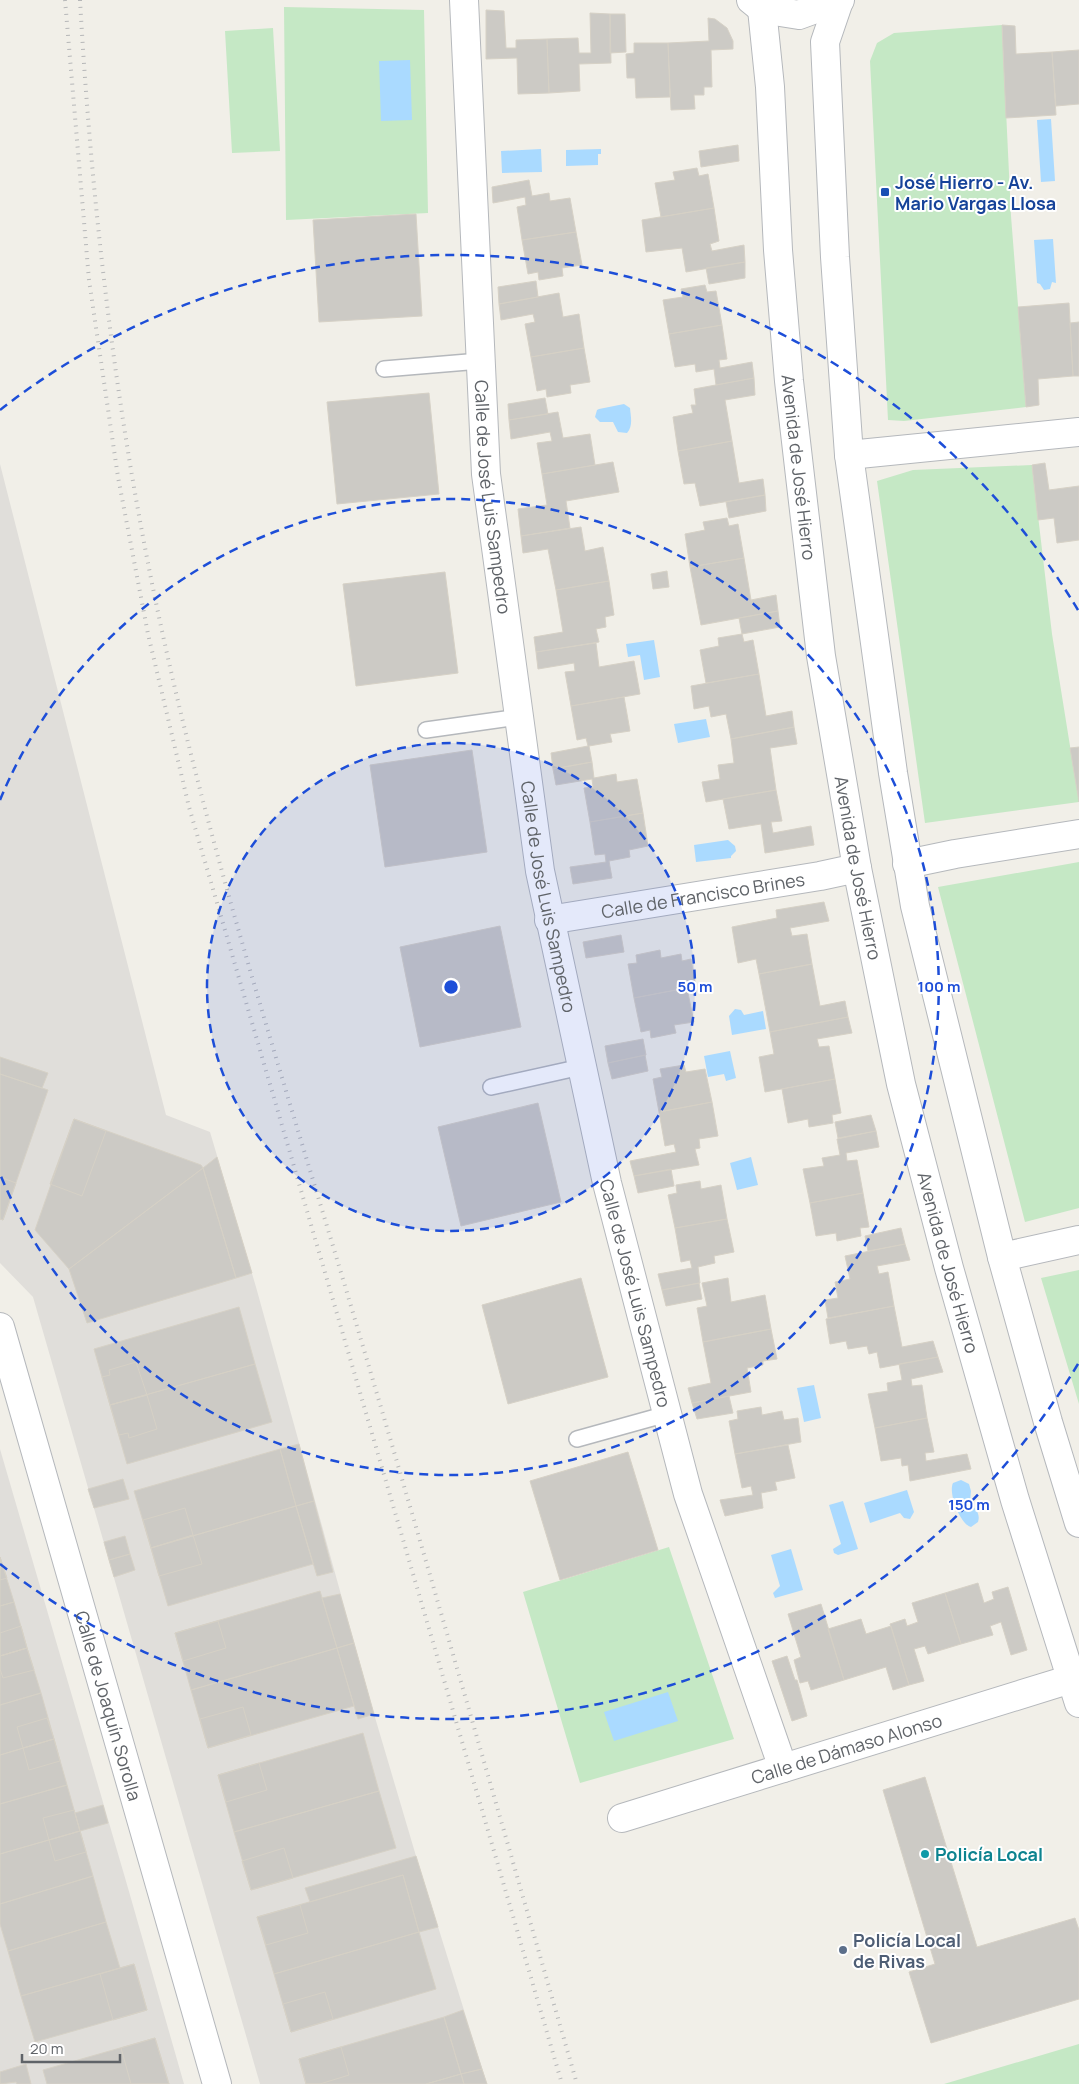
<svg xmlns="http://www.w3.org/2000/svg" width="1079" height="2084" font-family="Manrope,sans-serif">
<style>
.industrial{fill:#e0deda}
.green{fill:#c5e8c5}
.water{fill:#aadaff}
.building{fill:#cccac5;stroke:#d6d1c6}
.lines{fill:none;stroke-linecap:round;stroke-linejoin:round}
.service-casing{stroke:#b5b8bc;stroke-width:18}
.minor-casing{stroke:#b5b8bc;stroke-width:30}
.service{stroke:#fff;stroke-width:15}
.minor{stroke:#fff;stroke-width:28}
.rail{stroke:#b6b7b8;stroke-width:4;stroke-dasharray:1 6;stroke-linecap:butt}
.ring{fill:none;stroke:#1d4ed8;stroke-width:2.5;stroke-dasharray:9 6}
.transit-dot{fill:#1a4fb4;stroke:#fff;stroke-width:2}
.culture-dot{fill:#0f9aa8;stroke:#fff;stroke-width:2}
.service-dot{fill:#5c6f8a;stroke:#fff;stroke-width:2}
.labels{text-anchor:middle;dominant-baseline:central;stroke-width:4;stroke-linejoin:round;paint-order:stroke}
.transit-label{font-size:18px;font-weight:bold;fill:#164399;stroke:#fff;text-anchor:start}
.street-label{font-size:18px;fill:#5f6368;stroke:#fff}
.culture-label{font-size:18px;font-weight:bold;fill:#0d838f;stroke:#fff;text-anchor:start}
.service-label{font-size:18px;font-weight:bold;fill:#4e5e75;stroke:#fff;text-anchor:start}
.centre{fill:#1d4ed8;stroke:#fff;stroke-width:2.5}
.ring-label{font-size:15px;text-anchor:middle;font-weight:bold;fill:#1d4ed8;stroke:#fff;stroke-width:4;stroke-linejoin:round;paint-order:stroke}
</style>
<rect width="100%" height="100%" fill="#f1efe8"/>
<path class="industrial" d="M0,464L166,1115L210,1132L256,1287L374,1714L416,1856L487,2084H260L33,1297L0,1263Z
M0,1449L128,1888L184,2084H0Z"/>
<path class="green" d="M284,7L424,10L428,213L286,220Z
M1002,25L1011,216L1026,407L904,421L888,420L870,61L877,43L894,33Z
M273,28L280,151L232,153L225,31Z
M1032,465L1052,634L1079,802L925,823L877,481L913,470Z
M1079,862V1208L1025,1222L938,887Z
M1079,1270V1404L1041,1278Z
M669,1547L734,1739L580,1783L523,1592Z
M1079,2044V2084H944Z"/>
<path class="water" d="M410,60L412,120L381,121L379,61Z
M1051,119L1055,181L1041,182L1037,120Z
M541,149L542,172L502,173L501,151Z
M601,149V154H598V165L566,166V150Z
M1053,239L1056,283L1052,282L1050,289L1044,290L1040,284L1037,283L1034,240Z
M624,404L630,408C631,418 633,426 627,433L618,432L613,422H600L595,417L597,410L599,409Z
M654,640L660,677L644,680L640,655L628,657L626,644Z
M706,719L710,737L678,743L674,724Z
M728,840L735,846L736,851L731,856V858L696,862L694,845Z
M735,1009L741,1010L744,1015L763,1011L766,1029L732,1035L729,1016Z
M730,1051L736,1078L726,1081L724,1074L708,1077L704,1056Z
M751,1157L758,1185L737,1190L730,1163Z
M814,1385L821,1418L804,1422L797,1388Z
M961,1480L969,1484L971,1491L970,1502C974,1509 981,1512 978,1522L971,1527C960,1524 948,1493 953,1483Z
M907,1490L914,1512L910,1519L904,1518L900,1513L870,1523L864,1503Z
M843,1501L858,1549L838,1555L834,1553L833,1549L841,1544L829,1505Z
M791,1549L803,1590L775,1598L773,1593L780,1586L771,1555Z
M668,1692L678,1721L614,1741L604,1712Z"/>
<path class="building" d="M486,10L504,11L506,48H516V40L547,39L549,93L518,94L517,58L486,59Z
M590,13L610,14L611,63L579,64L580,91L549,93L547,39L578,38L579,53H591Z
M610,14H625L626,52L610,53Z
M708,18L715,19L727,28L733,41V49L711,50L712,87H704V95H694L695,109L671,110L668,43L709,41Z
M1002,25L1015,26L1016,54L1052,52L1056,115L1006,118Z
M634,43H668L670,97L636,98L635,78H627L626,54L634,53Z
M1079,50V104L1056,106L1052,52Z
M738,145L739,161L701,167L699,151Z
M697,168L699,176L708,174L714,208L661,217L655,183L675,180L673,172Z
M529,180L532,196L549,193L550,201L570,198L576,232L522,240L517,207L526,205L525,197L493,203L492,187Z
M714,208L719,241L710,244L712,251L744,245L745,262L686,272L682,248L646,252L642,220Z
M416,214L422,316L319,322L313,220Z
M576,232L582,265L562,268L563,276L539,280L538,272L528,274L522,240Z
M745,262V278L709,284L706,268Z
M536,281L538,297L499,304L498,287Z
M705,285L707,292L716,291L722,325L669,334L663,300L683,297L681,289Z
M559,293L563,317L579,314L584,348L531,357L525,324L535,322L533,314L501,320L499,304Z
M1069,303L1073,376L1038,379L1039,405L1026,407L1018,307Z
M1079,322V376H1073L1070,323Z
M722,325L727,359L719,360L720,368L752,362L754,378L716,385L714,369L696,372L695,364L675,367L669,334Z
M584,348L590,382L570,385L571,393L547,397L546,389L537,391L531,357Z
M754,378L755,395L725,400L732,441L678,451L673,417L693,413L691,405H696L694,389Z
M429,393L439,494L337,504L327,402Z
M545,398L548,414L509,420L508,404Z
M558,412L563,438L590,434L595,465L542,474L537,443L552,441L550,432L511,439L509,420Z
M732,441L739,483L763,479L765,495L700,506L695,483L684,484L678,451Z
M613,462L619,492L566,501L570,528L521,536L518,509L547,505L542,474Z
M1045,463L1049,490L1079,486V540L1057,543L1054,518L1038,520L1032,465Z
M765,495L766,511L729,518L726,502Z
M727,518L729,526L738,524L744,558L690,567L685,534L705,530L703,522Z
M581,527L585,551L603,547L609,581L556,590L548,549L523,553L521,536Z
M744,558L751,600L776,595L778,611L701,625L690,567Z
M667,571L669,587L653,589L651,574Z
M445,572L458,673L356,686L343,584Z
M609,581L614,615L605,617L606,627L596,629L599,642L536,652L534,637L563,632L556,590Z
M778,611L780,627L742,634L739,618Z
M742,634L744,642L753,640L759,674L706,683L700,650L719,646L718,638Z
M596,643L599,667L634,661L640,694L571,706L565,672L575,671L574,663L538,669L536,652Z
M759,674L766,716L792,711L794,727L731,739L726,714L711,717L709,706L694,709L691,686Z
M624,697L630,731L610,734L612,742L589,746L592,762L553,769L551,753L588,746L586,738L577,740L571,706Z
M794,727L797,744L770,748L776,790L706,802L702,782L720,779L718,765L734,763L731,739Z
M1079,747V802L1070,748Z
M472,750L487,852L385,867L370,765Z
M592,762L594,778L616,774L617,782L637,779L643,813L590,822L584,788L593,787L592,779L556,785L553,769Z
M776,790L782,821L771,822L773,833L811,826L814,845L765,853L761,824L729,829L723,799Z
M643,813L648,846L629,850L630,857L609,861L612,878L573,884L570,867L606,862L605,854L595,855L590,822Z
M824,902L829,921L790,928L792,936L807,934L812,964L759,974L756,959L738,963L732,927L777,918L776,910Z
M500,926L521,1027L420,1047L400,947Z
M621,935L624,952L586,958L583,942Z
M660,950L661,958L681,954L682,961L691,959L696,986L634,998L628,964L637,963L636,955Z
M812,964L820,1006L845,1001L848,1017L770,1032L759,974Z
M687,988L694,1022L674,1025L676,1033L651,1038L650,1030L641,1032L634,998Z
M848,1017L852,1033L817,1039L819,1047L829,1046L835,1079L765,1092L759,1057L774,1054L770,1032Z
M643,1039L646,1055L608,1063L605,1046Z
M645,1055L648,1071L612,1079L608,1063Z
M0,1057L48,1073L42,1088L0,1074Z
M684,1065L686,1072L705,1069L712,1102L659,1112L653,1079L662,1077L660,1069Z
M0,1074L48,1090L3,1220L0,1219Z
M835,1079L841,1113L832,1115L833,1123L809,1127L808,1119L788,1123L782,1089Z
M712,1102L718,1136L699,1139L700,1148L695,1149L699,1165L634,1176L630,1161L676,1152L674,1144L665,1146L659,1112Z
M538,1103L561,1202L461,1226L438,1127Z
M871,1115L876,1131L838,1138L835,1122Z
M74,1119L201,1165L203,1168L69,1269L35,1230Z
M74,1119L106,1131L82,1196L50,1184Z
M876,1131L879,1147L846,1153L847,1161L857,1160L863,1193L810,1203L803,1169L824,1166L822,1158L840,1155L837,1139Z
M217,1157L252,1273L236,1278L203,1168Z
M203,1168L236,1278L87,1323L69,1269Z
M671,1169L674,1186L638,1193L634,1176Z
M0,1177L16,1183L3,1220L0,1219Z
M700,1181L701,1189L721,1185L727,1219L675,1228L668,1195L677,1193L676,1185Z
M863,1193L869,1227L860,1228L861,1236L837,1241L836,1233L816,1236L810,1203Z
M727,1219L734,1252L714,1256L715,1263L698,1267L700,1283L662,1290L658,1274L692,1268L690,1260L681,1262L675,1228Z
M901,1228L905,1244L868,1251L865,1236Z
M905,1244L910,1260L877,1266L879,1274L888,1272L894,1306L828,1318L825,1300L838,1298L835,1282L850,1279L845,1256Z
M581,1278L608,1377L508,1404L482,1305Z
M728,1278L731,1302L765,1295L771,1329L703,1342L697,1308L707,1306L702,1283Z
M699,1283L702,1299L666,1306L662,1290Z
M894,1306L902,1347L933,1341L938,1357L880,1368L877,1352L869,1354L867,1346L848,1349L846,1341L830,1344L826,1319Z
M239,1307L255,1364L110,1405L94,1349Z
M771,1329L777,1359L763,1361V1365L747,1368L751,1392L692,1403L688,1388L711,1383L703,1342Z
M938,1357L943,1372L911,1379L912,1386L922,1385L927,1418L875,1428L868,1394L888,1391L887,1383L902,1380L899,1364Z
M136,1362L147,1395L110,1405L102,1377L110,1375L109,1370Z
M255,1364L272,1422L127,1464L110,1405Z
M147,1395L157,1429L129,1438L128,1433L119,1435L110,1405Z
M729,1396L733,1413L697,1419L692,1403Z
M761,1407L762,1415L782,1411L784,1420L798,1418L801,1442L735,1454L729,1421L738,1419L737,1411Z
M927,1418L934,1452L925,1453L926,1461L967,1454L971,1469L910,1481L908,1465L902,1466L901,1458L881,1461L875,1428Z
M299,1444L314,1501L296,1506L280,1449Z
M788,1445L795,1478L775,1482L777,1490L761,1493L763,1508L725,1516L720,1500L753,1495L751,1486L742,1488L735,1454Z
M280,1449L296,1506L151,1548L134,1491Z
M628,1452L658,1550L560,1580L530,1481Z
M123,1479L129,1499L94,1508L88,1489Z
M314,1501L333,1572L317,1576L296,1506Z
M296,1506L313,1564L168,1606L151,1548Z
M185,1508L193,1535L151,1548L143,1520Z
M193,1535L202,1564L159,1576L151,1548Z
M125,1536L130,1554L109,1560L104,1542Z
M130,1554L135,1570L114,1577L109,1560Z
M0,1557L14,1602L0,1606Z
M0,1557L7,1578L0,1580Z
M978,1583L984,1603L994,1599L992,1592L1008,1587L1027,1650L1011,1655L1001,1622L990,1626L993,1635L961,1644L945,1593Z
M320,1591L337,1648L191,1690L175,1633Z
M945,1593L961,1644L928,1654L925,1646L914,1649L924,1681L909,1685L890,1624L905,1619L907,1626L918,1622L912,1603Z
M340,1594L354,1643L337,1648L322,1598Z
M14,1602L27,1648L0,1656V1606Z
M821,1604L844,1680L811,1690L808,1681L800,1683L794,1660L801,1657L788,1614Z
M861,1619L866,1634L891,1626L909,1685L893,1690L886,1667L844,1680L828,1629Z
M218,1621L226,1648L183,1661L175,1633Z
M21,1626L27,1648L0,1656V1633Z
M354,1643L374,1714L358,1719L337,1648Z
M27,1648L41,1693L0,1705V1656Z
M27,1648L34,1670L3,1678L0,1669V1656Z
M337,1648L354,1706L208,1748L191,1690Z
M787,1656L795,1680H797L807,1716L792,1721L772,1661Z
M41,1693L54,1739L0,1755V1705Z
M243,1707L251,1735L208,1748L200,1719Z
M47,1718L54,1739L23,1748L17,1727Z
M363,1733L379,1791L234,1832L218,1775Z
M54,1739L67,1785L0,1804V1755Z
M54,1739L60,1761L29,1770L23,1748Z
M259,1763L267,1790L226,1802L218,1775Z
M925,1777L977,1947L1075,1918L1079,1930V1999L931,2043L909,1972L935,1964L883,1790Z
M67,1785L80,1831L0,1854V1804Z
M379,1791L396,1848L251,1890L234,1832Z
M103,1805L108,1823L80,1831L75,1813Z
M74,1810L80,1831L49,1840L43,1818Z
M80,1831L93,1876L0,1904V1854Z
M80,1831L86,1852L55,1861L49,1840Z
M284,1848L293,1878L251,1890L242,1861Z
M416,1856L438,1927L419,1932L403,1875L310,1902L305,1888Z
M403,1875L419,1932L274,1974L257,1917Z
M93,1876L106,1922L8,1951L0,1924V1904Z
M300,1905L308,1933L266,1945L257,1917Z
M106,1922L120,1968L21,1996L8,1951Z
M419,1932L436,1989L291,2032L274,1974Z
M134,1964L147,2010L35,2042L21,1996Z
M134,1964L147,2010L113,2020L100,1974Z
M325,1992L333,2019L291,2032L283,2004Z
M463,2010L482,2069L461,2074L444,2017Z
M444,2017L461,2074L426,2084H306L299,2059Z
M155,2038L169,2084H47L43,2070Z
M155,2038L169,2084H131L121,2048Z
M341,2047L349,2075L320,2084H306L299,2059Z
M26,2064L31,2084H17L16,2082L0,2084V2072Z
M482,2069L487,2084H464L461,2074Z
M461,2074L464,2084H426Z"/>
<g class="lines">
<defs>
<path id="service" d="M384,369L480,361
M426,730L519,717
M491,1087L581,1067
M577,1439L667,1414"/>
<g id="minor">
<path id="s1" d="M464,0L486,474L540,871L607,1183L688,1494L783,1768"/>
<path d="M751,0L762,9L799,15L840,0"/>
<path d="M839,1L825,42L835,257L849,455L893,773L915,906L1002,1257L1048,1422L1079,1523"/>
<path id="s2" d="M762,9L770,87L778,250L789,381L800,476L821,656L857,868L901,1084L949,1268L1015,1500L1079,1703"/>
<path d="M849,455L1079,432"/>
<path d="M907,864L955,854L1079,834"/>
<path id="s3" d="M549,920L820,876L857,868"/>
<path d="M1002,1257L1079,1240"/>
<path id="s4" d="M0,1327L217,2084"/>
<path id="s5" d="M622,1818L1071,1679"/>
</g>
</defs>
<use href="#service" class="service-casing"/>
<use href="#minor" class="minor-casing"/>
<use href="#service" class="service"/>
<use href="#minor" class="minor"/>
<path class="rail" d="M65,0L89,280L118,477L148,634L189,807L562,2084
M80,0C92,212 117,424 162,631C210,852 280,1069 345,1286C424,1551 500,1818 577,2084"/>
</g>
<circle cx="451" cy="987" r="244" fill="#1d4ed8" fill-opacity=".12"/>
<g class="ring">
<circle cx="451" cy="987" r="244"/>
<path d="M0 800A488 488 0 1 1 0 1174"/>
<path d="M1078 1364A732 732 0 0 1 0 1564M0 410A732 732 0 0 1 1078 610"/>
</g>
<rect class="transit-dot" x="880" y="187" width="10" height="10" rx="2.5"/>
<circle class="culture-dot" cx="925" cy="1854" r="5"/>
<circle class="service-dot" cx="843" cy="1950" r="5"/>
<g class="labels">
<g class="transit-label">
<text x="895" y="182">José Hierro - Av.<tspan x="895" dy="21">Mario Vargas Llosa</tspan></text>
</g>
<g class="street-label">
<text stroke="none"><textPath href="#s2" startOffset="460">Avenida de José Hierro</textPath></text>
<text stroke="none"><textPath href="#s1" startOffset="498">Calle de José Luis Sampedro</textPath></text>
<text stroke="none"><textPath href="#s2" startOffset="865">Avenida de José Hierro</textPath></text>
<text stroke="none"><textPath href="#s3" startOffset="156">Calle de Francisco Brines</textPath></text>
<text stroke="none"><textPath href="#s1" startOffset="902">Calle de José Luis Sampedro</textPath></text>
<text stroke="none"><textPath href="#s2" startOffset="1270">Avenida de José Hierro</textPath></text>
<text stroke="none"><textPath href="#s1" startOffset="1308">Calle de José Luis Sampedro</textPath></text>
<text stroke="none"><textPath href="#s4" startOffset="394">Calle de Joaquín Sorolla</textPath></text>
<text stroke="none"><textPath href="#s5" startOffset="235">Calle de Dámaso Alonso</textPath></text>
</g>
<g class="culture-label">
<text x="935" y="1854">Policía Local</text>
</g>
<g class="service-label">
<text x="853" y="1940">Policía Local<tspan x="853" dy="21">de Rivas</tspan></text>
</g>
</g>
<circle cx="451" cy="987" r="8" class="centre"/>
<g class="ring-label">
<text x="695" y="992">50 m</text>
<text x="939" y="992">100 m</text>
<text x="969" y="1510">150 m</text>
</g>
<path d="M22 2054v8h98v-8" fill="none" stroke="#5f6368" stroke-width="2.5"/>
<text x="30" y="2054" font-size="15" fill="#5f6368" stroke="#ffffff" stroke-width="4" paint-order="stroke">20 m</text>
</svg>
